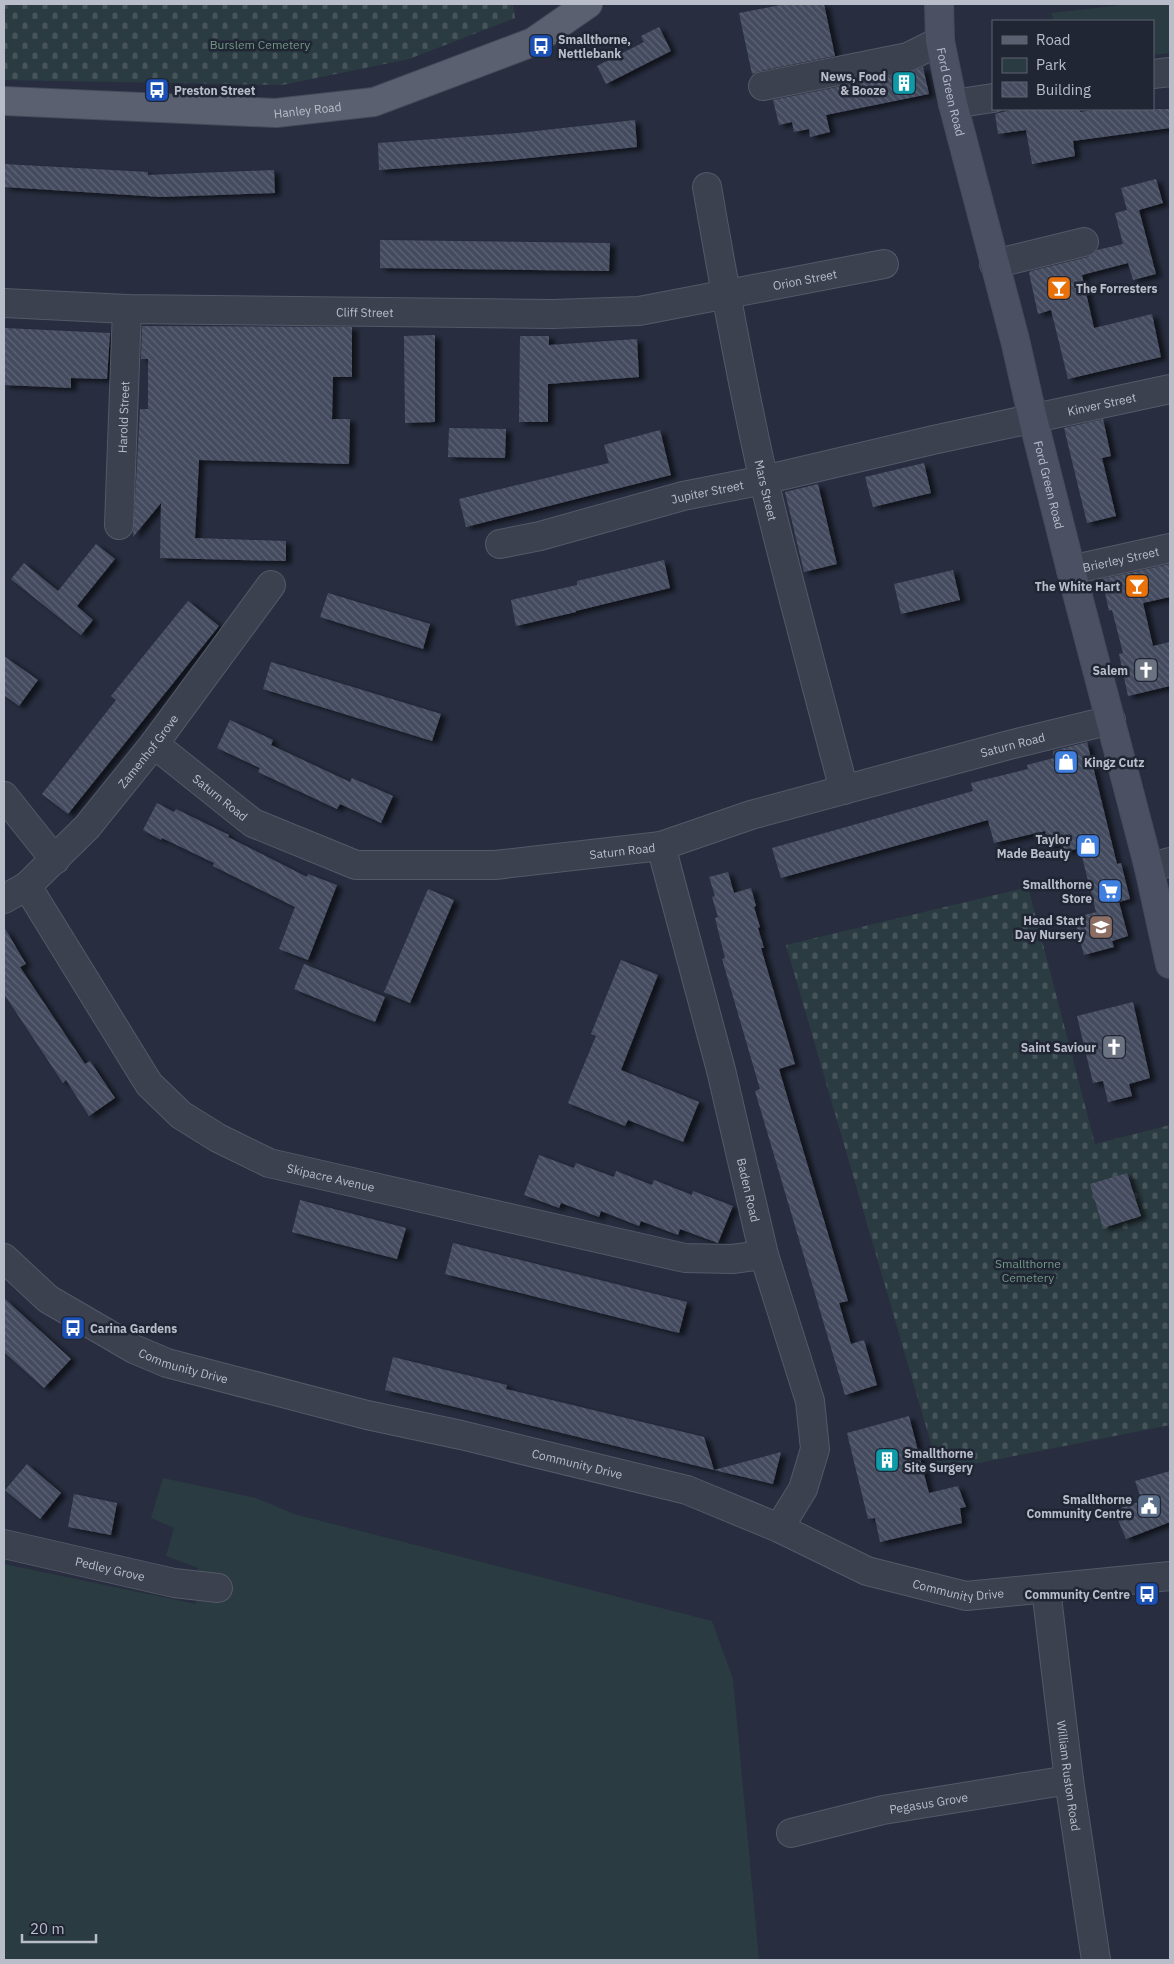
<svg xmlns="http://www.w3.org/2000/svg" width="1174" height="1964" font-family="'IBM Plex Sans',sans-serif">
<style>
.green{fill:#2a3b41}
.cemetery{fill:url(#cemetery-stones)}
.building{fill:url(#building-back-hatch);filter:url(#shadow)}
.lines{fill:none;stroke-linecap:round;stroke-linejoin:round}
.street-casing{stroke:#545967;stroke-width:30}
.secondary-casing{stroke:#464a59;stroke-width:30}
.primary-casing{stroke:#464a59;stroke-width:30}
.street{stroke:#3c4150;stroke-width:28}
.secondary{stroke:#4b5063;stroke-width:28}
.primary{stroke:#5b6070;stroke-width:28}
.labels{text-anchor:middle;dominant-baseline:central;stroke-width:5;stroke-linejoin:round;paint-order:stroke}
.poi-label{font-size:12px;font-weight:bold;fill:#b9bdca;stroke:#212635;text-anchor:end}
.park-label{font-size:12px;fill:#729982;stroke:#212635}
.street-label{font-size:12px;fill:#b9bdca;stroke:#212635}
</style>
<defs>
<pattern id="cemetery-stones" width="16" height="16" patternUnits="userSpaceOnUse" patternTransform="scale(1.25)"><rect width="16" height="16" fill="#2a3b41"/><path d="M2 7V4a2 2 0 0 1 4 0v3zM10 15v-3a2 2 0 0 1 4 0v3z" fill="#47555b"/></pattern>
<pattern id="building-back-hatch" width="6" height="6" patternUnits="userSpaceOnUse" patternTransform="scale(1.25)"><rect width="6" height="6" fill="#454c5f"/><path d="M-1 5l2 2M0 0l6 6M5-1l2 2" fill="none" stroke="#5e6475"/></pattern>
<filter id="shadow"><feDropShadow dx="5.5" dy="3" stdDeviation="2.5" flood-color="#0009"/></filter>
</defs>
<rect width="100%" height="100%" fill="#282e40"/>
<path class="green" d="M1130,4H1170V53L1153,55V21H1053L1052,13Z
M163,1478L256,1498L294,1514L712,1621L733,1679L759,1960H4V1564L196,1604L198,1568L166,1556L174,1528L151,1518Z"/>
<path class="cemetery" d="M4,4H513L515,18L409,59L282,85L4,80Z
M1028,887L1095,1144L1170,1125V1425L939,1471L786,945Z"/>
<path class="building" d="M786,4H824L835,56L760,71L752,74L739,13Z
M659,27L671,51L606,84L597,66L644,42L641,36Z
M923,67L929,94L826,115L830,132L810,137L809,129L794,132L792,122L779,125L773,100L911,72Z
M1015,109H1079L1080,112L1101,109H1170V128L1073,141L1075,156L1032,164L1026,130L998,134L995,114Z
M635,120L637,147L510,160L379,170L378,143L518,133Z
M4,164L148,172V175L274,170L275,193L161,197L4,187Z
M1156,179L1163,203L1139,210L1156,274L1133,280L1128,263L1082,275L1094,328L1152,314L1161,357L1068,379L1051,310L1038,314L1029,273L1031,271L1088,257L1097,250L1123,244L1115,213L1127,210L1121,188Z
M380,240L610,243L609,271L380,268Z
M142,326L352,327V377H333L332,419H350L349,464L199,460L195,538L286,541V561L160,558L161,503L133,537L140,409H148V359H141Z
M4,328L110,333L107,379L71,378V388L4,385Z
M435,335V422L405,423L404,336Z
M520,336H549V345L637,339L639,377L548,384V422H519Z
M1103,419L1111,456L1102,458L1116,516L1087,523L1064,428Z
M449,428L506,429L505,458L448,457Z
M660,430L671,475L466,527L459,499L609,463L604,445Z
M924,463L931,493L873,507L865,477Z
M818,484L837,564L804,572L785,492Z
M96,544L115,559L77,606L93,620L81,635L11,579L24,563L58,591Z
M664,560L670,588L576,611V612L516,626L511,600L577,585V581Z
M1170,564V597L1143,603L1153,646L1170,642V686L1128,696L1119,654L1123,653L1112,610L1109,611L1102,579Z
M953,570L960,600L901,614L894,584Z
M328,593L430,624L423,649L320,617Z
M188,601L219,626L68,814L42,794L116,700L111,696Z
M4,656L38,680L19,706L4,695Z
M271,662L441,714L432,741L263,689Z
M230,720L273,740L271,745L350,782L352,778L393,796L381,823L340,804L337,809L258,772L260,768L217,748Z
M1087,742L1117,864L1121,863L1130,899L1119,902L1128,936L1112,941L1114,947L1084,955L1074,918L1096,912L1081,853L1077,854L1076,849L1064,852L1062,844L1049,847L1045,831L994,843L988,820L781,878L772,848L973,791L971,783L1028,769L1027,765L1054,758L1053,751Z
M157,803L174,812L176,809L229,835L228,837L307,877L308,874L337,885L308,960L279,949L295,907L213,866L214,863L162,838L161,840L143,830Z
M728,872L734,893L751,888L756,906L754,907L760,927L758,928L764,948H761L795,1064L779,1069L848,1301L839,1303L851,1344L864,1340L877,1385L845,1395L755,1091L760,1089L722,959L725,958L715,918L718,917L712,897L715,896L709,877Z
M428,889L454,900L410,1003L384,992Z
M4,927L26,964L20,967L85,1064L90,1061L115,1098L89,1116L66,1080L63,1083L4,994Z
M621,960L658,975L621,1070L699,1102L683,1142L628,1120L625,1126L568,1103L596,1036L591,1034Z
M304,964L385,997L375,1022L294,989Z
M1133,1002L1150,1078L1129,1084L1132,1096L1108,1102L1103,1081L1093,1083L1077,1016Z
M539,1155L574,1168L576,1163L614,1177L616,1171L652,1185L654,1180L692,1195L693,1191L733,1206L718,1243L680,1229L678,1235L641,1221L639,1226L601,1211L599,1217L561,1203L559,1208L524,1195Z
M1127,1173L1141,1216L1103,1228L1090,1184Z
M300,1200L406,1228L397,1259L292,1232Z
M453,1243L687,1302L679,1333L445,1274Z
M4,1298L71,1359L44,1388L4,1352Z
M393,1357L507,1385L506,1389L704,1437L714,1470L385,1390Z
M909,1416L929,1493L958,1486L966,1507L960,1508L962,1523L880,1542L875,1518L868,1519L847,1433Z
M781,1452L773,1484L714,1470Z
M27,1464L61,1493L40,1519L5,1490Z
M1170,1471V1522L1126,1539L1114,1510L1142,1501L1135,1481Z
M74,1494L117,1503L111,1535L68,1527Z"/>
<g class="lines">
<defs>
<g id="street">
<path d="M1153,74L1170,72"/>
<path d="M763,86L908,57L940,41"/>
<path d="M953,104L993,98"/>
<path id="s1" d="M707,187C724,285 742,384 764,481C789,585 817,687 844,790"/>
<path d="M994,264L1084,242"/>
<path id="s2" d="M4,303L127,309L553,314L639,311L884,264"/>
<path id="s3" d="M119,525L127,309"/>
<path id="s4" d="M500,544L540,536L683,496L764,480L933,440L1170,389"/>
<path id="s5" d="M1071,570L1170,548"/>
<path id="s6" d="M154,744L253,823L356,865H495L661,846L751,815L1009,745L1111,720"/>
<path d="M4,796L55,860"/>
<path id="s7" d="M661,846L721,1070L764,1255L810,1401L815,1449L803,1489L779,1528"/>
<path d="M1149,868L1170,862"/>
<path id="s8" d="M27,886L149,1084L181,1115L218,1138L269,1163L685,1258L732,1259L764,1255"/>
<path id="s9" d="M4,899L27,886L87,827L154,744L271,585"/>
<path id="s10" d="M4,1258L48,1299L134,1349L167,1363L367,1415L461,1435L687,1490L779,1528L867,1571L966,1596L1170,1576"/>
<path id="s11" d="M4,1544L174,1583L218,1588"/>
<path id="s12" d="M1046,1589L1069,1780L1096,1960"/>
<path id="s13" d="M791,1833L883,1810L1069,1780"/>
</g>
<g id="secondary">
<path id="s14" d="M939,4L940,41L953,104L1015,340L1033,419L1071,570L1149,868L1170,964"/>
</g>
<g id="primary">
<path id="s15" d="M4,101L276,113L374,102L533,42L588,4"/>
</g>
</defs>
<use href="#street" class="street-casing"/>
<use href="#secondary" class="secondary-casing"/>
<use href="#primary" class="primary-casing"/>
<use href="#street" class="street"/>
<use href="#secondary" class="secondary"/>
<use href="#primary" class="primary"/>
</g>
<defs>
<symbol id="bus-square" viewBox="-11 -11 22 22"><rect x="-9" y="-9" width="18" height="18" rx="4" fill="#1a4fb4" stroke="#212635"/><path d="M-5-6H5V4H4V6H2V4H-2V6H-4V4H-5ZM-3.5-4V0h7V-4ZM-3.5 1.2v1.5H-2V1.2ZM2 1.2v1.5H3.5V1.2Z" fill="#fff"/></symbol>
<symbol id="building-square" viewBox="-11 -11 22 22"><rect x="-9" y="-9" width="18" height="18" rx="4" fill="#0f9aa8" stroke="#212635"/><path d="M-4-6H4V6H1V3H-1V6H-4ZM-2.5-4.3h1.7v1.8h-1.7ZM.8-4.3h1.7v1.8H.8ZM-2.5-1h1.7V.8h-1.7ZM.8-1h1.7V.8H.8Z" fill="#fff"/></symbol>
<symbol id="bar-square" viewBox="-11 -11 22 22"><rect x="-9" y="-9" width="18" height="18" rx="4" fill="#e8710a" stroke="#212635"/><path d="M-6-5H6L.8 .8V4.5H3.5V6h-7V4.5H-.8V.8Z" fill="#fff"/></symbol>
<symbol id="church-square" viewBox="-11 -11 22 22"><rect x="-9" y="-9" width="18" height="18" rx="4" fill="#6b7280" stroke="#212635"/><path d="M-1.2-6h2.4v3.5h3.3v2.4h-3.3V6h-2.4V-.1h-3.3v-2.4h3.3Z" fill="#fff"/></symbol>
<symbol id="shop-square" viewBox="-11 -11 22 22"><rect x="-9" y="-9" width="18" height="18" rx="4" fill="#3f7fe0" stroke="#212635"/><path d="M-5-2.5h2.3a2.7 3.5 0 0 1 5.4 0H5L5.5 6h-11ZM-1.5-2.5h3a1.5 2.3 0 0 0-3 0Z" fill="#fff"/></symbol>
<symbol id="supermarket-square" viewBox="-11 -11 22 22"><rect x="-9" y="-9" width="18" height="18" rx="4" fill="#3f7fe0" stroke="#212635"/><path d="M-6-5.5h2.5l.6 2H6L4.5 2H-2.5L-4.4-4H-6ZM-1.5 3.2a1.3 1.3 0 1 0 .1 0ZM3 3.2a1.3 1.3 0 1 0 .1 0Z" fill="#fff"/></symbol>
<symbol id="school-square" viewBox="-11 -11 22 22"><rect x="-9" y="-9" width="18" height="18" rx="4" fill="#8d6e63" stroke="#212635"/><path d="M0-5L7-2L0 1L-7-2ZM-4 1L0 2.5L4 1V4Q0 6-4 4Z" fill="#fff"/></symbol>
<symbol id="civic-square" viewBox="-11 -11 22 22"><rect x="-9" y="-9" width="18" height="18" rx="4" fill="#5c6f8a" stroke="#212635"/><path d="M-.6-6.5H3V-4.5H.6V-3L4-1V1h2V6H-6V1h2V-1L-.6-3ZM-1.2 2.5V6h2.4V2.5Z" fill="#fff"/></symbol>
</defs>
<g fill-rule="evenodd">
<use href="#bus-square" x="527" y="32" width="28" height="28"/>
<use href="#building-square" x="890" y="69" width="28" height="28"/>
<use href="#bus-square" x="143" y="76" width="28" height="28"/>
<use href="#bar-square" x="1045" y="274" width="28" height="28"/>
<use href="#bar-square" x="1123" y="572" width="28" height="28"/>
<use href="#church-square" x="1132" y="656" width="28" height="28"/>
<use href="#shop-square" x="1052" y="748" width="28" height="28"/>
<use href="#shop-square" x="1074" y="832" width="28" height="28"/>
<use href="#supermarket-square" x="1096" y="877" width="28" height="28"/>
<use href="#school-square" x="1087" y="913" width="28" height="28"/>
<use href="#church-square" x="1100" y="1033" width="28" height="28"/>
<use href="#bus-square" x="59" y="1314" width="28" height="28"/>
<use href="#building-square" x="873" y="1446" width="28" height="28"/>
<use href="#civic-square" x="1135" y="1492" width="28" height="28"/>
<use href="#bus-square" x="1133" y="1580" width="28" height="28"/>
</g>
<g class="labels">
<g class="poi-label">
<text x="558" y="39" text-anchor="start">Smallthorne,<tspan x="558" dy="14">Nettlebank</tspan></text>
<text x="886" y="76">News, Food<tspan x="886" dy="14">&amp; Booze</tspan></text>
<text x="174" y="90" text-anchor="start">Preston Street</text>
<text x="1076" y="288" text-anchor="start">The Forresters</text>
<text x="1120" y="586">The White Hart</text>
<text x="1128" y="670">Salem</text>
<text x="1084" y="762" text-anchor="start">Kingz Cutz</text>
<text x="1070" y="839">Taylor<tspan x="1070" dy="14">Made Beauty</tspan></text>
<text x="1092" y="884">Smallthorne<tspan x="1092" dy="14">Store</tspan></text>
<text x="1084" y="920">Head Start<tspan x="1084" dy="14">Day Nursery</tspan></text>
<text x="1096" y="1047">Saint Saviour</text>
<text x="90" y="1328" text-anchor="start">Carina Gardens</text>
<text x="904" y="1453" text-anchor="start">Smallthorne<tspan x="904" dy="14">Site Surgery</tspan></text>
<text x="1132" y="1499">Smallthorne<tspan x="1132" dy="14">Community Centre</tspan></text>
<text x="1130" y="1594">Community Centre</text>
</g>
<g class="park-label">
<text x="260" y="44">Burslem Cemetery</text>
<text x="1028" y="1263">Smallthorne<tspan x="1028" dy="14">Cemetery</tspan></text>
</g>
<g class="street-label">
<text stroke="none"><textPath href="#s14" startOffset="89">Ford Green Road</textPath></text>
<text stroke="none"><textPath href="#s15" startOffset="304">Hanley Road</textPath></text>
<text stroke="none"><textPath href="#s2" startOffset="804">Orion Street</textPath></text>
<text stroke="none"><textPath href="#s2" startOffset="361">Cliff Street</textPath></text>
<text stroke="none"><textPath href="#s4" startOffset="618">Kinver Street</textPath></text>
<text stroke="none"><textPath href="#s3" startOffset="108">Harold Street</textPath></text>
<text stroke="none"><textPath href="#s14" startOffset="494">Ford Green Road</textPath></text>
<text stroke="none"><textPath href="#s1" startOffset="309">Mars Street</textPath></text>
<text stroke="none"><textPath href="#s4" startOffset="214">Jupiter Street</textPath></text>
<text stroke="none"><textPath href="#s5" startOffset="51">Brierley Street</textPath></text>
<text stroke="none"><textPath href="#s6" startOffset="910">Saturn Road</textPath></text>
<text stroke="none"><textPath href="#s9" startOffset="208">Zamenhof Grove</textPath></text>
<text stroke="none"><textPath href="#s6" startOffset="85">Saturn Road</textPath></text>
<text stroke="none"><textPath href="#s6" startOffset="505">Saturn Road</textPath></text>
<text stroke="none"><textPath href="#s8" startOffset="441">Skipacre Avenue</textPath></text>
<text stroke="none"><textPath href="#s7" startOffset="355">Baden Road</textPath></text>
<text stroke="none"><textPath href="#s10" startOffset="212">Community Drive</textPath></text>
<text stroke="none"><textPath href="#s10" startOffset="618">Community Drive</textPath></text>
<text stroke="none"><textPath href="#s11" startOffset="109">Pedley Grove</textPath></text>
<text stroke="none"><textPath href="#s10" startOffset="1022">Community Drive</textPath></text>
<text stroke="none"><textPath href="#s12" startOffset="188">William Ruston Road</textPath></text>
<text stroke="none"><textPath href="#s13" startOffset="141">Pegasus Grove</textPath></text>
</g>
</g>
<rect width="1174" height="1964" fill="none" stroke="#b9bdca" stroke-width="10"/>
<rect x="992" y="20" width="162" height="90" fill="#212635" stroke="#5e6271"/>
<rect x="1002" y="36" width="25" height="8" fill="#5b6070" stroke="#5e6271"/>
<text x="1036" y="45" font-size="15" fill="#b9bdca">Road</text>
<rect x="1002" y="58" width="25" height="15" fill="#2a3b41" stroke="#5e6271"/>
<text x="1036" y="70" font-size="15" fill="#b9bdca">Park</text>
<rect x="1002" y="82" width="25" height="15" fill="url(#building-back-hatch)" stroke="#5e6271"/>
<text x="1036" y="95" font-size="15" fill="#b9bdca">Building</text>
<path d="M22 1934v8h74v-8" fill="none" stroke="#b9bdca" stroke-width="2.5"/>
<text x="30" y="1934" font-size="15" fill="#b9bdca" stroke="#212635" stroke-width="4" paint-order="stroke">20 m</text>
</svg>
